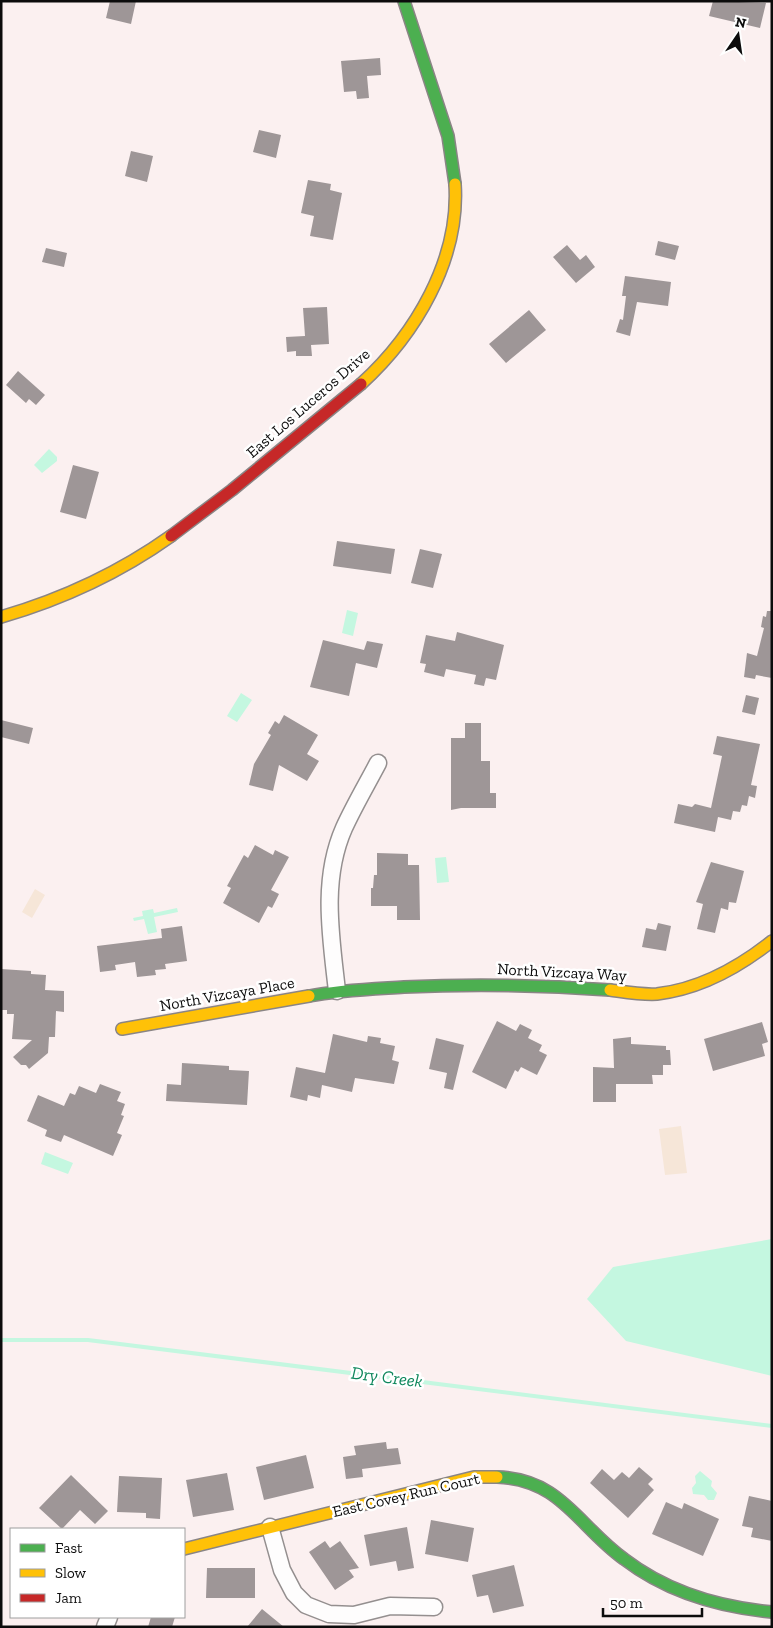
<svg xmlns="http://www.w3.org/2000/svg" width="773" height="1628" font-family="'Zilla Slab',serif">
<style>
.pitch{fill:#f6e6d8}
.water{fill:#c4f7e0}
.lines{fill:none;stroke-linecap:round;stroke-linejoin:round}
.stream{stroke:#c4f7e0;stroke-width:4}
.building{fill:#9e9697}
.street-casing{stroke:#948f8f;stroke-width:19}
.fast-casing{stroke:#8a8585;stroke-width:14}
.slow-casing{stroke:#8a8585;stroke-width:14}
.jam-casing{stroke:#8a8585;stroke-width:14}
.street{stroke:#fefdfd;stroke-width:16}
.fast{stroke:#4caf50;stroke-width:11}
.slow{stroke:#ffc107;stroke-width:11}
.jam{stroke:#c62828;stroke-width:11}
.labels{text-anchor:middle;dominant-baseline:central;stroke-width:5;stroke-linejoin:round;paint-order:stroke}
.street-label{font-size:16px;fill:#0c0c0c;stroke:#fff}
.water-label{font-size:18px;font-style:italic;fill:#0f875c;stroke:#fff}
</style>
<rect width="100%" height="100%" fill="#fbf0f0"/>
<path class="pitch" d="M35,889L45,895L32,918L22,912Z
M681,1126L687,1173L665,1175L659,1129Z"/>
<path class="water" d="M49,449L57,457V461L42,473L34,465Z
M347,610L358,613L353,636L342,633Z
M241,693L252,700L237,722L227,716Z
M446,857L449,882L437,883L435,858Z
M177,908L178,912L154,917L157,932L148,934L144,919L134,921L133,918L143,916L142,911L153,909L154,913Z
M45,1152L73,1163L68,1174L41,1164Z
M772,1239V1376L626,1341L587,1299L613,1267Z
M700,1471L712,1481L711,1486L717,1493L714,1500H708L704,1495L693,1494L692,1488L696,1483L695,1476Z"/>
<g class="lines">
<path class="stream" d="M1,1340H88L772,1426"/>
</g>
<path class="building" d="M110,1H136L131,24L106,18Z
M713,1L766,3L760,28L709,16Z
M380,58L381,75L367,76L369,98L357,99L356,91L344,92L341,61Z
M259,130L281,135L276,158L253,152Z
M131,151L153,156L147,182L125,176Z
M308,180L331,184L330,190L342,193L333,240L310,236L314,216L301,213Z
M658,241L679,246L675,260L655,255Z
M567,245L580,260L586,255L595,267L576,283L553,257Z
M46,248L67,253L64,267L42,262Z
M625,276L671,282L668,306L637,302L630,336L616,332L620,319L623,320L626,296H622Z
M327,307L329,344L311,345L312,356H296V351L287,352L286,337L305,336L303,308Z
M529,310L546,330L506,363L489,344Z
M18,371L45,395L36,405L29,399L26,403L6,385Z
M73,465L99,472L86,519L60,512Z
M337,541L395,549L391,574L333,566Z
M420,549L442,554L433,588L411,583Z
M767,611H772V678L756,675L755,679L744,677L747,653L757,656L764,628L761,627L763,616L766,617Z
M457,632L504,645L496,680L486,678L484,686L474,684L476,675L446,669L444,677L424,672L426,664L420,663L426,635L455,641Z
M323,640L364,650L367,641L383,644L377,668L356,663L349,696L310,687Z
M746,695L759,698L755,715L742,712Z
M284,715L318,735L307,754L319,761L307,781L279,765L273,791L249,785L254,764L271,735L268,733L275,721L279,724Z
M1,720L33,728L29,744L1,737Z
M465,723H481V761H490V793H496V808H461L451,810V738H465Z
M717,736L760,744L751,785L757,786L755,798L749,796L747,806L742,805L740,812L733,811L731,820L718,817L715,832L674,823L678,804L692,807L695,804L711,808L722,756L713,754Z
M255,845L273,855L275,850L289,857L271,890L279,894L272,908L268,906L259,923L223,903L231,888L227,886L244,855L248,858Z
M377,853L408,854V865H419L420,920H397V906H371V888H373L374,875H377Z
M711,862L744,871L736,903L729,902L728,910L721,908L715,933L697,929L703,904L696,902Z
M658,923L671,926L666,951L642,947L646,928L656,930Z
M182,926L187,961L165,964L166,969L155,970L156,975L137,977L135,962L115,965L116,970L100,972L97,946L162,938L161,929Z
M1,969L31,971V974L46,975L45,990L64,991V1012L56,1011L55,1037H49L48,1053L29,1069L26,1065H21L13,1057L32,1040L12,1039L14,1014H7V1010H1Z
M497,1021L516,1031L520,1024L532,1030L528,1038L542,1045L539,1051L547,1055L537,1075L521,1067L518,1072L515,1070L506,1089L472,1072Z
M762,1022L768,1042L762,1044L765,1056L713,1071L704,1039Z
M333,1034L367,1042L368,1036L381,1038L380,1043L395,1046L392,1060L399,1062L394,1084L355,1078L352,1092L322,1085L320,1098L308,1095L307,1101L290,1097L296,1067L325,1073Z
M631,1037V1044L666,1046V1050H670L671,1065H663V1075H652L653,1084H616V1102H593V1067L614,1068L613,1039Z
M436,1038L464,1045L453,1090L444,1088L447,1073L429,1069Z
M182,1063L229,1066V1070L249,1071L247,1105L166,1101L167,1084L181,1085Z
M100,1084L121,1092L117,1101L125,1104L121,1115L124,1116L117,1133L122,1135L113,1156L64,1135L61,1142L45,1136L47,1130L27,1121L38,1095L64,1106L70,1093L75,1095L79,1086L96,1093Z
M386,1442L387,1449L398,1448L401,1464L362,1469L363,1477L346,1479L343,1457L356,1455L354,1446Z
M306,1455L314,1488L264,1500L256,1467Z
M639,1467L653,1479L648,1484L654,1490L628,1518L590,1483L602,1469L614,1480L622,1472L629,1478Z
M227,1473L234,1510L193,1517L186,1480Z
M71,1475L108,1511L95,1524L80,1510L62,1529L39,1508Z
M119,1476L162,1478L160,1519L146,1518V1513L117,1512Z
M749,1496L772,1501V1541L751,1537L753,1528L742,1526Z
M666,1502L682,1509L684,1503L719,1519L703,1556L652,1534Z
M431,1520L474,1528L468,1562L425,1554Z
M407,1527L414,1568L398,1571L396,1561L370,1566L364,1535Z
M325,1541L330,1548L340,1541L359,1568L349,1570L354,1577L335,1590L309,1552Z
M514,1565L524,1606L493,1613L488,1595L477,1597L472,1575Z
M207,1568H255V1598H206Z
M262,1609L284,1627H247Z
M151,1617H175L172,1627H148Z"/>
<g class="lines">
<defs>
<path id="street" d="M337,991C331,937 321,880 344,828C354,806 367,784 378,763
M270,1527L282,1570L294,1593L306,1605L329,1614L354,1615L390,1606L434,1607
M105,1627L109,1617"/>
<path id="fast" d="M404,1L448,136L455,184
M309,996C340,990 372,989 404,987C473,984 541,985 610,990
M497,1477C561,1479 578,1526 624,1559C667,1592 718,1607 772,1612"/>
<path id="slow" d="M361,384C415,335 460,260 455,184
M1,617C63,599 119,573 171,536
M610,990C625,992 642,995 657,994C700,989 738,968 772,941
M122,1029L309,996
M184,1549L474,1477H497"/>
<path id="jam" d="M171,536L232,490L361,384"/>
</defs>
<use href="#street" class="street-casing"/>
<use href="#fast" class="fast-casing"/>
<use href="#slow" class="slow-casing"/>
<use href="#jam" class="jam-casing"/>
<use href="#street" class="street"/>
<use href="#fast" class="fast"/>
<use href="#slow" class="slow"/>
<use href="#jam" class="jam"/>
</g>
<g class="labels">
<g class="street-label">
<text transform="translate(308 403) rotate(-41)">East Los Luceros Drive</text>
<text transform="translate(562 972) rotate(3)">North Vizcaya Way</text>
<text transform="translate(227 994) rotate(-10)">North Vizcaya Place</text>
<text transform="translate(406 1495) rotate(-13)">East Covey Run Court</text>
</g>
<g class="water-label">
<text transform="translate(387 1377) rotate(7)">Dry Creek</text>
</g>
</g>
<rect width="773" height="1628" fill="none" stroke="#0c0c0c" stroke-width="5"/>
<rect x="10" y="1528" width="175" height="90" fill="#ffffff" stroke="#9e9e9e"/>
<rect x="20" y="1544" width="25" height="8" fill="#4caf50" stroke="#9e9e9e"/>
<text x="55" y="1553" font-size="15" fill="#0c0c0c">Fast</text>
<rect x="20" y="1569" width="25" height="8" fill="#ffc107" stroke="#9e9e9e"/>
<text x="55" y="1578" font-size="15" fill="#0c0c0c">Slow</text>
<rect x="20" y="1594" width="25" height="8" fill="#c62828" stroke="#9e9e9e"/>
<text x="55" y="1603" font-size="15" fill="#0c0c0c">Jam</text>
<g transform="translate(738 35) rotate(13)" stroke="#ffffff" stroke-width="4" paint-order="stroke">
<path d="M0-4L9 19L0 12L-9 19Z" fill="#0c0c0c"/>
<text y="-8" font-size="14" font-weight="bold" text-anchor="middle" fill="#0c0c0c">N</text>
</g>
<path d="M603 1608v8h99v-8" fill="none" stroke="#0c0c0c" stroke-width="2.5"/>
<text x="610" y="1608" font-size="15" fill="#0c0c0c" stroke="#ffffff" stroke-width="4" paint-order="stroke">50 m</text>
</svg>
